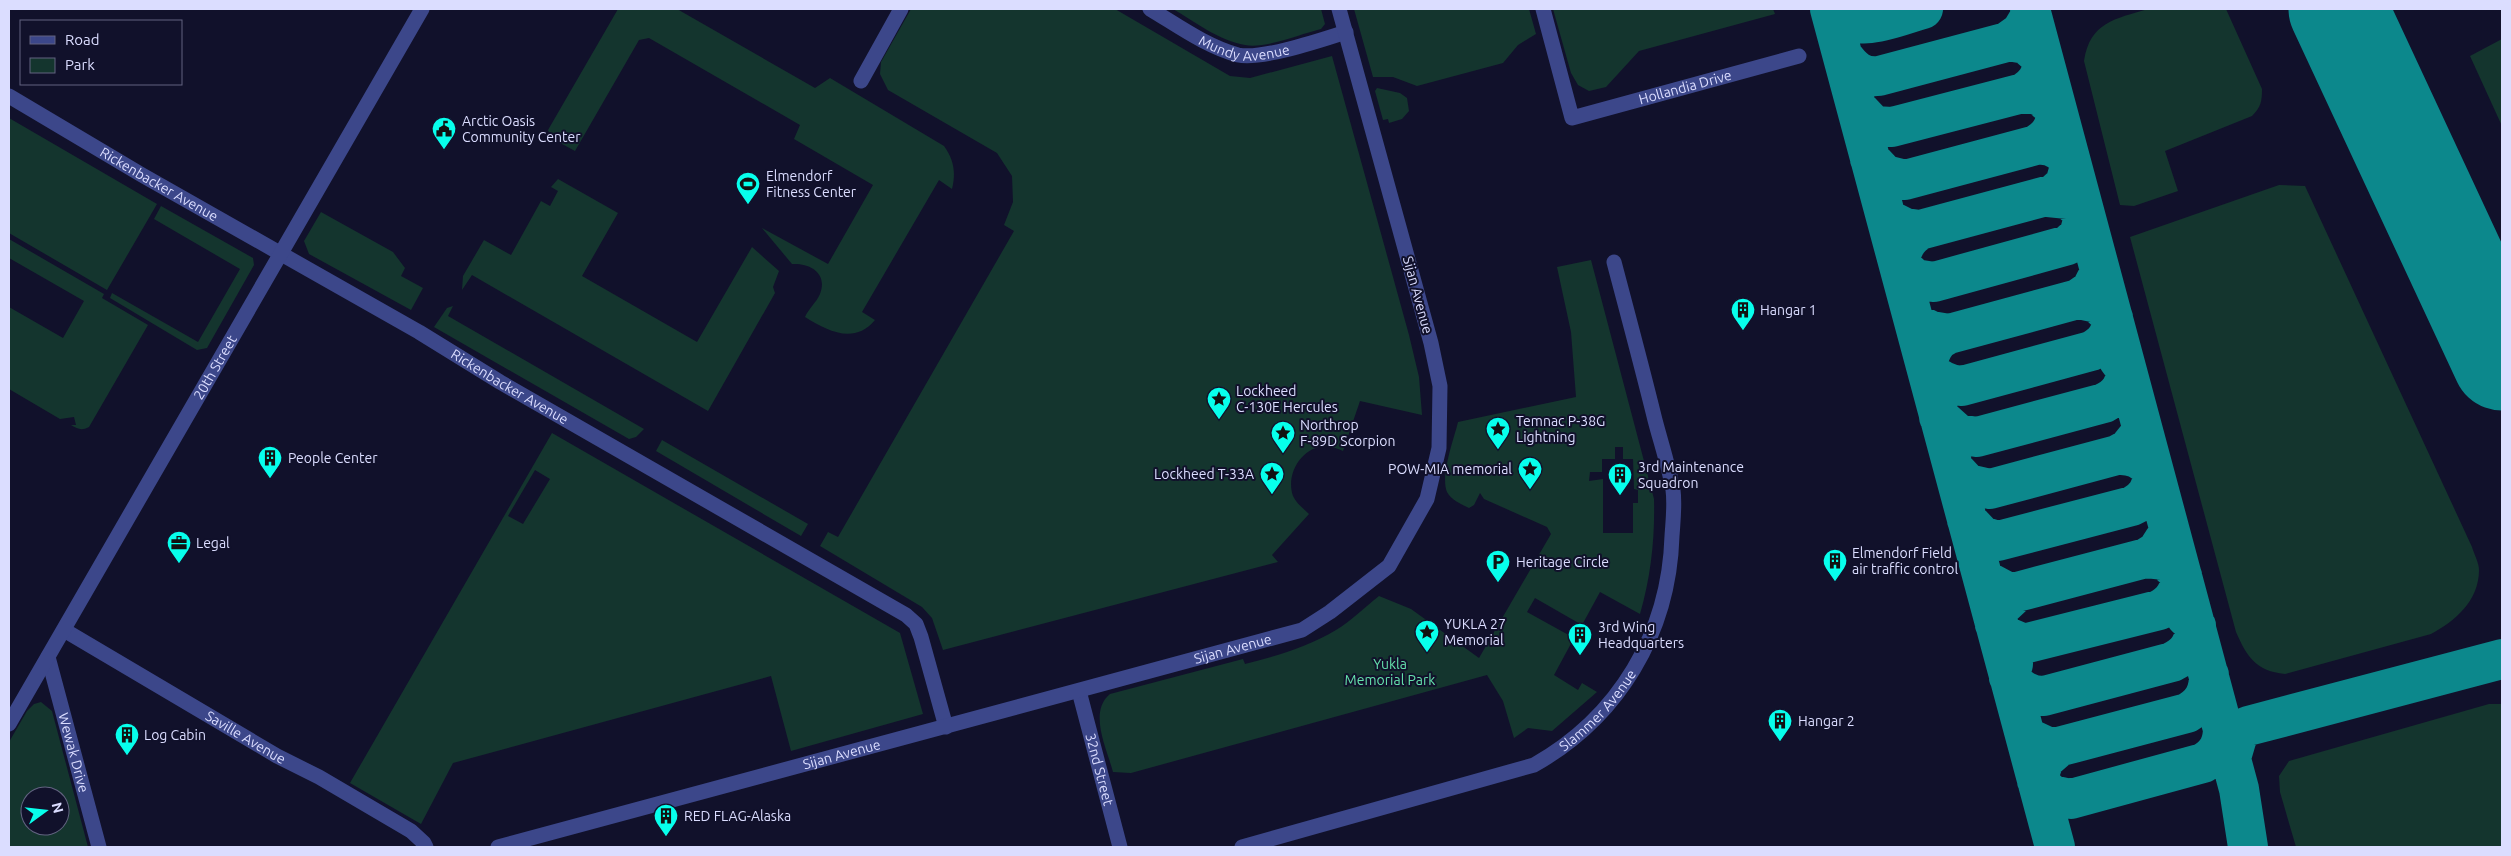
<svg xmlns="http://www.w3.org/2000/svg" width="2511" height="856" font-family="Ubuntu,sans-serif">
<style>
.green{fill:#14352e;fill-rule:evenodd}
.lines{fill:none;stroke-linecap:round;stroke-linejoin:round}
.taxiway{stroke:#0c888c;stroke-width:40}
.runway{stroke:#0c888c;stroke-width:99}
.minor{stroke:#3c478a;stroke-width:15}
.labels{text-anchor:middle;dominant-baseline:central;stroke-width:4;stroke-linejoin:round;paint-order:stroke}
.street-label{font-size:14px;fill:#dbddff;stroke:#11112b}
.poi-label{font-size:14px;fill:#dbddff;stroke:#11112b;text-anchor:start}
.park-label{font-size:14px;fill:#65e1ac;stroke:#11112b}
</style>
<rect width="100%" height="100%" fill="#11112b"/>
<path class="green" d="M618,9H677L815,88L830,78L944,146C954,160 956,172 952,189L939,180L862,312L875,320C854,345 828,331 805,317C809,308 816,303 820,294C828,273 810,263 792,264L762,228L828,264L873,185L794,139L800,125L649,38L639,40L575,151L551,138L548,130Z
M911,9H1115L1230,76L1250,78L1332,56L1409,335L1419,377L1422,415L1360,401L1343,451C1339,449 1333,447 1328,446C1303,445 1285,473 1293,496C1296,503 1303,508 1309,514L1272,555L1278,562L943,650L932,618L922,607L820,546L828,532L838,537L1014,231L1004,225L1013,202L1012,176L997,153L888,90L880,74L881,62Z
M1173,9H1321L1325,24L1321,29C1300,34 1266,49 1245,45C1220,41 1195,22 1173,9Z
M1354,9H1529L1536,34L1518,45L1503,63L1417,86L1393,77H1373Z
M1553,9H1773L1775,14L1639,51L1606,87L1589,91L1578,85L1571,73Z
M2148,9H2226L2262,89C2262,101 2261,107 2252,116L2165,151L2178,191L2134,206L2120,205L2084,61C2090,22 2115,19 2148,9Z
M2502,39V126L2470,56Z
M1377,88L1400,93L1407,98L1409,111L1402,119L1389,123L1388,119L1383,120L1375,91Z
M9,118L157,204L107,290L9,233Z
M558,179L618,213L582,276L697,342L752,247L779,271L773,287L775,293L708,411L472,275L462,290L463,276L484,240L511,255L541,201L550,206L558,191L551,187Z
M2279,185L2305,186L2472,547C2474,554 2479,563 2479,570C2479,601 2455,621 2431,634L2285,674C2256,671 2247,657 2236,632L2130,237Z
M161,206L253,258L254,265L207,348L197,350L110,298L112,293L198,342L240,269L154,219Z
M321,212L393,252L405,268L401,276L423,288L411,310L309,254L304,241Z
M9,239L104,294L102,298L148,325L89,427C81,431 78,429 71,425H76L74,417L60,419L9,389V307L63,338L84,301L9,258Z
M1591,260L1654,499C1655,538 1651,576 1640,614L1600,592L1582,625L1535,598L1527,612L1574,638L1554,675L1578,690L1582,683L1597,692L1552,731L1528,728L1514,738L1503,701L1487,675L1131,773L1113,772C1107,749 1088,712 1110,694L1243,659L1245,664C1276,656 1308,647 1336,630C1351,621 1365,607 1379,596L1411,609L1479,658L1551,534L1547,527L1484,499L1480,493L1474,505L1469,508C1461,504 1451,500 1447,492C1440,476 1454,439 1458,422L1576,397L1571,332L1557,267ZM1615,447H1623V459H1633L1634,489L1638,490V503H1633V533H1603V479L1589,481L1590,472H1602V459H1615Z
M453,306L448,316L644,429L636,437L629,439L434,327L447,308Z
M552,433L900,633L923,714L791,751L771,676L453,763L421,824L350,783ZM535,470L550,479L523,524L508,516Z
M662,440L808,524L801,536L656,451Z
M41,702L52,711L88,847H9V742L27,711L34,704ZM30,796H60V826H30Z
M2489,704H2502V847H2296L2280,792L2279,776L2289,761Z"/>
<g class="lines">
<path class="taxiway" d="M1830,9L2055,847
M1832,9C1855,37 1894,17 1923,9
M2030,9L2239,789L2248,847
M1843,56C1852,69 1862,78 1879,76L2007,42L2021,32L2027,22
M1857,108L1874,126L1892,127L2023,93C2037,85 2042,75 2043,59L2026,44L2008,41
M1870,159L1885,175L1905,180L2036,145C2051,136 2055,127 2057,110L2039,95L2023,93
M1895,223L1905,228L1920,230L2054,194L2065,184L2071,163C2063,150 2051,143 2036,145
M1920,230C1906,239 1902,248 1899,264L1915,279L1934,282L2068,245L2079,235L2085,214L2068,199L2048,197
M1925,328L1931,331L1949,334L2078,299L2091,290L2096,280
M1949,334C1934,340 1929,353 1927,368C1937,379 1947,385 1962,386L2091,351C2106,343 2111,334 2113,318L2097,303L2078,299
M1939,417L1958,434L1977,437L2104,403C2118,396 2126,386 2126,370L2118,359
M1955,470L1968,484L1990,489L2117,455L2128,449L2136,439
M1967,520L1982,536L1998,541L2132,506C2147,499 2152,488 2153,472C2144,459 2132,454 2117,455
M1992,584L2007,592H2017L2146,558L2157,551L2164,540
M2017,592L2001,607L1995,624L2005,636L2024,644L2159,610C2174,602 2179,592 2182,576L2165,560L2146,558
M2013,664L2009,677C2019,689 2028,696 2044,696L2172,662C2188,654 2194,644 2196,626L2186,617
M2033,740L2048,747H2058L2187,713C2203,704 2209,693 2209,675
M2059,747L2044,760L2037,781L2052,795L2071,799L2203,763C2218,754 2223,744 2223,727
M2231,758L2238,734L2248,726L2502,659"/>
<path class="runway" d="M2338,9L2502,361"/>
<g class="minor">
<path id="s1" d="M1150,9C1177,25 1207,47 1238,55C1262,60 1321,40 1346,32"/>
<path id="s2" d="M1543,9L1572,118L1799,56"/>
<path d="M861,81L901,9"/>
<path id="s3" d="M9,96L142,175L419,332L500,382L906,615L916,624L921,637L946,727"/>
<path id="s4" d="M64,630L277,756L319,777L411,831L424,843L426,847"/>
<path id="s5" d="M48,657L99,847"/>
<path id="s6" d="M1079,691L1120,847"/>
<path id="s7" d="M9,724L422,9"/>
<path id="s8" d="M498,847L1302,630L1330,612L1389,566L1427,499L1439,448L1440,386L1431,343L1339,9"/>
<path id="s9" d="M1242,847L1534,765C1619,717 1669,633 1672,536C1673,521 1675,504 1673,490C1669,467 1661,443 1655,420C1642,367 1628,315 1614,262"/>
</g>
</g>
<defs>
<symbol id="civic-pin" viewBox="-11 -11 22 30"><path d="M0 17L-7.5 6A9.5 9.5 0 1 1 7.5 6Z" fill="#07ffec" stroke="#11112b"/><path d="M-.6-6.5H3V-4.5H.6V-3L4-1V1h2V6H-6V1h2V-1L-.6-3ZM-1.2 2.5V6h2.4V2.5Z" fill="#111"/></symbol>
<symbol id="stadium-pin" viewBox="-11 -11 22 30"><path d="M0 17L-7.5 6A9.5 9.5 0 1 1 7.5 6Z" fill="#07ffec" stroke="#11112b"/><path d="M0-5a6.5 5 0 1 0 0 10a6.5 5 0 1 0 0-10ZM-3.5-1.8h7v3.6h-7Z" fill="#111"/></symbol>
<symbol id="building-pin" viewBox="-11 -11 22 30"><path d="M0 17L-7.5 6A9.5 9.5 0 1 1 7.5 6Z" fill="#07ffec" stroke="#11112b"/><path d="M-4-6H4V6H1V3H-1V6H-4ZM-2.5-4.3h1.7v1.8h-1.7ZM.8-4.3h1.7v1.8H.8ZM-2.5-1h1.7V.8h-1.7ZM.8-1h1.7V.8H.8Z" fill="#111"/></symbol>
<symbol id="sight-pin" viewBox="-11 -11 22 30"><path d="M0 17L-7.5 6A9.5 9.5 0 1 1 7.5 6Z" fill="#07ffec" stroke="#11112b"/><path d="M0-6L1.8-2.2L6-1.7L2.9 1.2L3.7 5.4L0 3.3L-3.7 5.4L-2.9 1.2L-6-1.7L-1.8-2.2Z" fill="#111"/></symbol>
<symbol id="office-pin" viewBox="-11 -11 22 30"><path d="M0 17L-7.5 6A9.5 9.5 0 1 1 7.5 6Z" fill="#07ffec" stroke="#11112b"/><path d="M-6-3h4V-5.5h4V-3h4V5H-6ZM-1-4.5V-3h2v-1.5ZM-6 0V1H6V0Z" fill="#111"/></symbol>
<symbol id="parking-pin" viewBox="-11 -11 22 30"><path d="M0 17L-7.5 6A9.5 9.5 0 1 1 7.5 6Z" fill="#07ffec" stroke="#11112b"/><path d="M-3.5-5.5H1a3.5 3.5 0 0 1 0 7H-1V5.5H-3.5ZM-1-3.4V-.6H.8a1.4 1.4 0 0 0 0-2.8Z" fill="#111"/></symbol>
</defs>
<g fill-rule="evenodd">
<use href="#civic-pin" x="430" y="115" width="28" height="38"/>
<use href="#stadium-pin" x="734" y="170" width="28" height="38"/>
<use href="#building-pin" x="1729" y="296" width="28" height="38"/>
<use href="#sight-pin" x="1205" y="385" width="28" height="38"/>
<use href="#sight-pin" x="1484" y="415" width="28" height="38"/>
<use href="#sight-pin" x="1269" y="419" width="28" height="38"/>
<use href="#building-pin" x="256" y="444" width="28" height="38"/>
<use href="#sight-pin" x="1516" y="455" width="28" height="38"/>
<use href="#sight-pin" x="1258" y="460" width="28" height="38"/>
<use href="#building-pin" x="1606" y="461" width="28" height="38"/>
<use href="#office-pin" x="165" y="529" width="28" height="38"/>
<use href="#building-pin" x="1821" y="547" width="28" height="38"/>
<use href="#parking-pin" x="1484" y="548" width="28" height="38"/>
<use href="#sight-pin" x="1413" y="618" width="28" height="38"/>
<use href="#building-pin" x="1566" y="621" width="28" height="38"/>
<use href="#building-pin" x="1766" y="707" width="28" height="38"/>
<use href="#building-pin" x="113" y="721" width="28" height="38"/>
<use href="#building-pin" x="652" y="802" width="28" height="38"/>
</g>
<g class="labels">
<g class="street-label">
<text stroke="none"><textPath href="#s1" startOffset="105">Mundy Avenue</textPath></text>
<text stroke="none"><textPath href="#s2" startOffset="230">Hollandia Drive</textPath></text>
<text stroke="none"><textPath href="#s3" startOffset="174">Rickenbacker Avenue</textPath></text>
<text transform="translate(1418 295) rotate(75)">Sijan Avenue</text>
<text stroke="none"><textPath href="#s7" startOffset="412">20th Street</textPath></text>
<text stroke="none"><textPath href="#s3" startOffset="579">Rickenbacker Avenue</textPath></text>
<text stroke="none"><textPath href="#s8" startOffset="761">Sijan Avenue</textPath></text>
<text stroke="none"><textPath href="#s9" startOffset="388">Slammer Avenue</textPath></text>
<text stroke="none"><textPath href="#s4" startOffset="211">Saville Avenue</textPath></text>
<text stroke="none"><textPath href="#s5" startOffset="99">Wewak Drive</textPath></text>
<text stroke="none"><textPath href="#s8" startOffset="356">Sijan Avenue</textPath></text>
<text stroke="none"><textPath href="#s6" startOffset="81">32nd Street</textPath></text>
</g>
<g class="poi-label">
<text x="462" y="121">Arctic Oasis<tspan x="462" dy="16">Community Center</tspan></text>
<text x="766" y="176">Elmendorf<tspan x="766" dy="16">Fitness Center</tspan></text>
<text x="1760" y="310">Hangar 1</text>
<text x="1236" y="391">Lockheed<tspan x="1236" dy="16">C-130E Hercules</tspan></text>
<text x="1516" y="421">Temnac P-38G<tspan x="1516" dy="16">Lightning</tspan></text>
<text x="1300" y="425">Northrop<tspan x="1300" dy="16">F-89D Scorpion</tspan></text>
<text x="288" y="458">People Center</text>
<text x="1638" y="467">3rd Maintenance<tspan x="1638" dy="16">Squadron</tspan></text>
<text x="1512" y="469" text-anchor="end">POW-MIA memorial</text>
<text x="1254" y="474" text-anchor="end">Lockheed T-33A</text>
<text x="196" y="543">Legal</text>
<text x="1852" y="553">Elmendorf Field<tspan x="1852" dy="16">air traffic control</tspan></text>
<text x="1516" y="562">Heritage Circle</text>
<text x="1444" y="624">YUKLA 27<tspan x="1444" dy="16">Memorial</tspan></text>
<text x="1598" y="627">3rd Wing<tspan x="1598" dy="16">Headquarters</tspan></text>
<text x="1798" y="721">Hangar 2</text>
<text x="144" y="735">Log Cabin</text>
<text x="684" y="816">RED FLAG-Alaska</text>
</g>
<g class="park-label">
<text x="1390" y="664">Yukla<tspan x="1390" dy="16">Memorial Park</tspan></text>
</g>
</g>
<rect width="2511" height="856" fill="none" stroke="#dbddff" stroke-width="20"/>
<rect x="20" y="20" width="162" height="65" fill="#11112b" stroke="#626380"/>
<rect x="30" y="36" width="25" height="8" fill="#3c478a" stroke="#626380"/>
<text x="65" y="45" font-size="15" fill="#dbddff">Road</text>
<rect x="30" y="58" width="25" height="15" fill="#14352e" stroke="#626380"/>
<text x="65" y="70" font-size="15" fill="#dbddff">Park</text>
<g transform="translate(45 811) rotate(75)"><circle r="24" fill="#11112b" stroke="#626380"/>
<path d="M0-4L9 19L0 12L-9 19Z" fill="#07ffec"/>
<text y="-8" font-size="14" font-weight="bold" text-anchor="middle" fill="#dbddff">N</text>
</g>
</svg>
